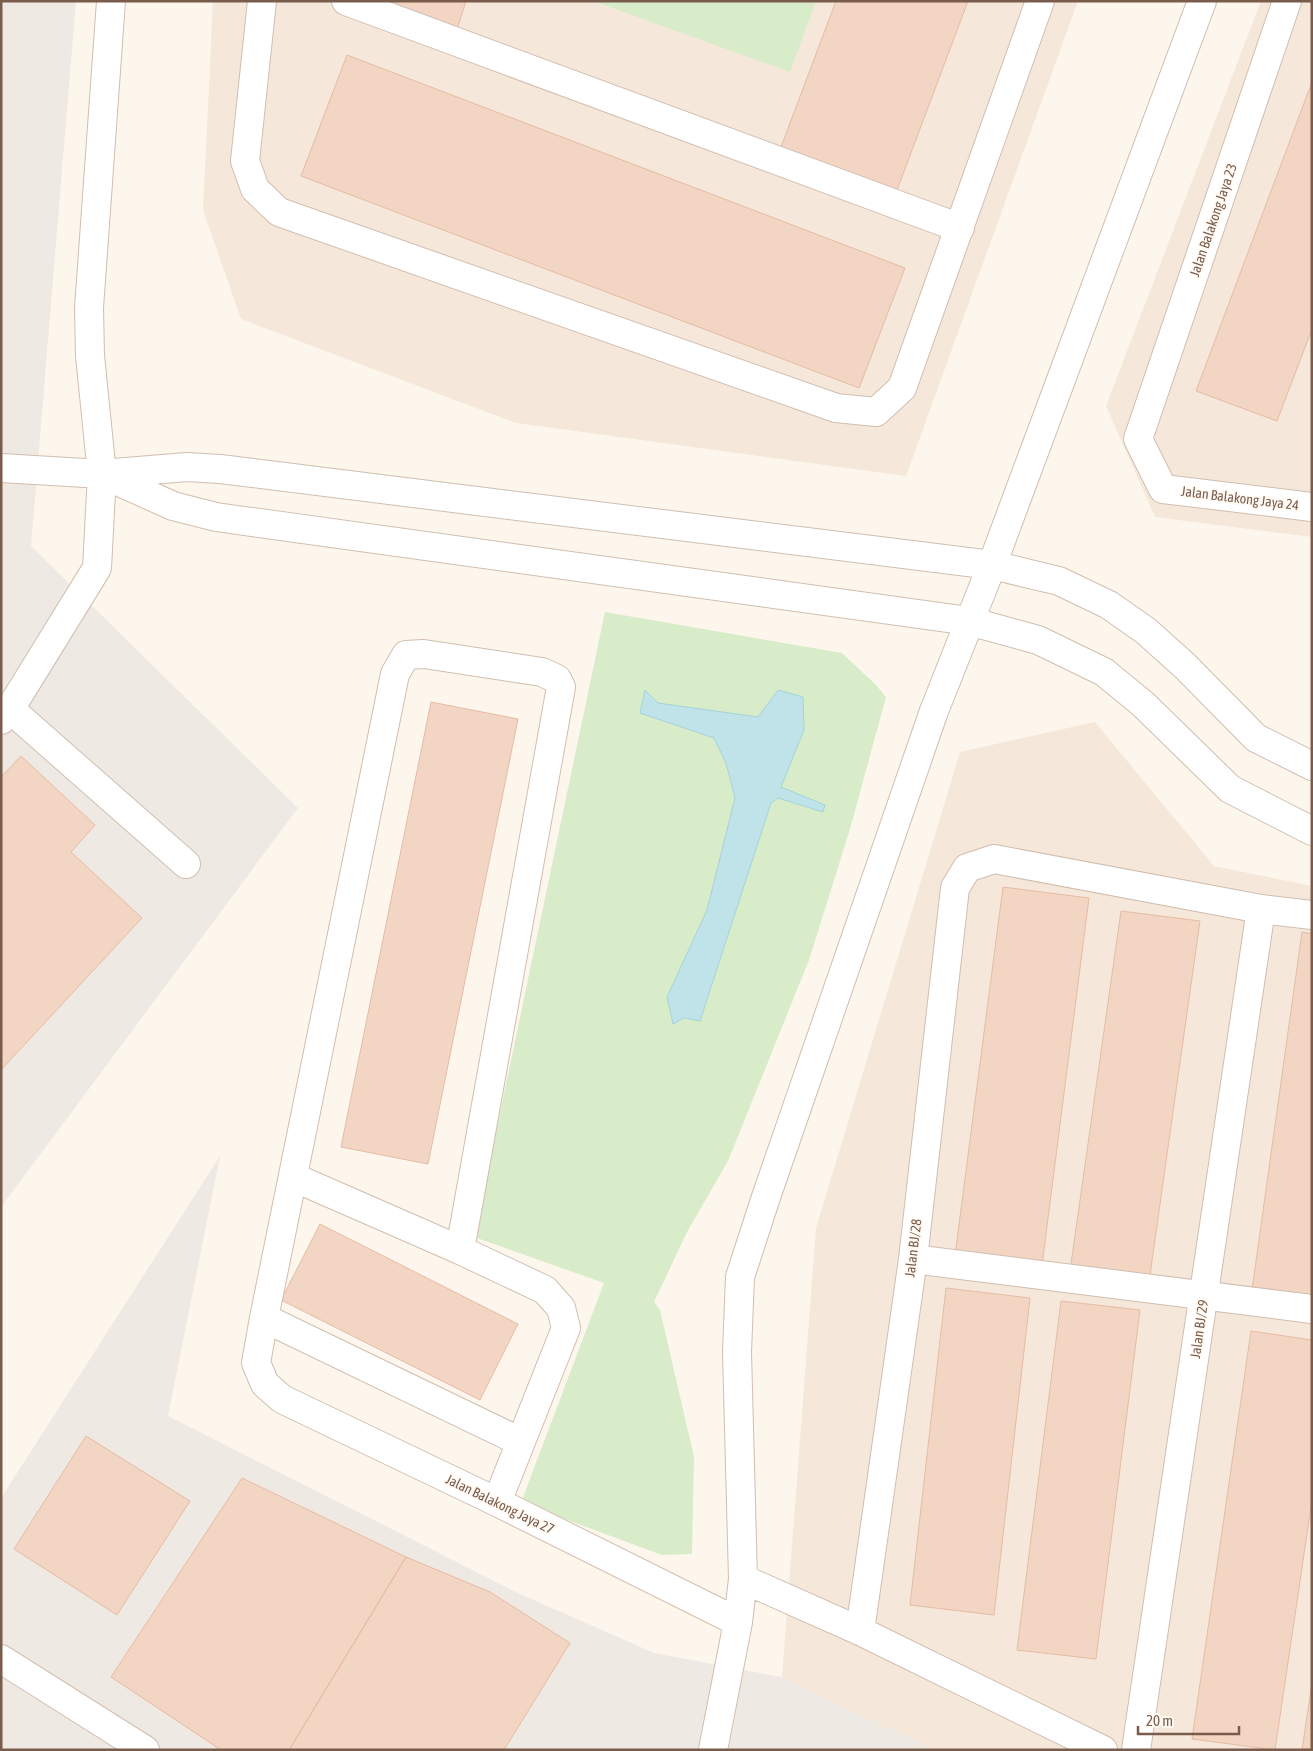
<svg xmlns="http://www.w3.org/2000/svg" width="1313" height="1751" font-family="'Asap Condensed',sans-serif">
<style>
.residential{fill:#f5e8da}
.industrial{fill:#efe9e4}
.green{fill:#d8ecc9}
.water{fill:#bfe3e8;stroke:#a5d3da}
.building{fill:#f3d5c3;stroke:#e6bba3}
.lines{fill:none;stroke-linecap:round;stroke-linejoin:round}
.minor-casing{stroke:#d1beb0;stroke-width:30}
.minor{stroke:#fff;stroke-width:28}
.labels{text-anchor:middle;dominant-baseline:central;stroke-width:4;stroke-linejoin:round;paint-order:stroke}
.street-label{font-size:14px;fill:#7a5c4d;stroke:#fffaf3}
</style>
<rect width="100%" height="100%" fill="#fdf6ec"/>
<path class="residential" d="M213,1H1078L906,476L516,423L241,319L203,210Z
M1261,1H1312V537L1155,517L1106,406Z
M1095,722L1214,866L1312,886V1750H933L782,1677L816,1228L960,752Z"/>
<path class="industrial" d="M1,1H76L31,546L298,808L1,1207Z
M220,1156L168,1416L520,1594L654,1653L782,1677L933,1750H1V1498Z"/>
<path class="green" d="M593,1H816L790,72Z
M605,612L842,653L876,685L886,697L850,829L809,960L728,1161L687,1232L654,1302L660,1310L694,1457L692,1554L662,1555L554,1515L522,1500L604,1283L474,1237Z"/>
<path class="water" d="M645,690L658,703L758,717L778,690L803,697L804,730L781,787L825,805L823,812L778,798L771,803L700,1021L684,1018L673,1024L667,997L707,910L735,798L726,763L714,738L640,713Z"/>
<path class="building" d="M369,1H466L456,32Z
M836,1H968L897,190L781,147Z
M347,55L905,268L859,388L301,176Z
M1312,82V329L1277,421L1196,391Z
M431,702L518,719L428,1164L341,1147Z
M21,756L95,825L71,852L142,918L1,1070V777Z
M1003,887L1089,898L1041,1273L954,1263Z
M1121,911L1200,921L1149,1282L1070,1271Z
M1302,932L1312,934V1305L1251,1297Z
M320,1224L518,1324L480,1400L281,1300Z
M946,1288L1030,1298L994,1615L910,1605Z
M1061,1301L1140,1310L1096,1659L1017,1650Z
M1251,1331L1312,1340V1500L1275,1750L1192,1739Z
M86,1436L190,1501L117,1615L14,1549Z
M242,1478L406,1557L289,1750H221L111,1677Z
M406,1557L490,1592L570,1643L504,1750H289Z
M1312,1683V1750H1302Z"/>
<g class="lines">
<defs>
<path id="minor" d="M262,1L245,161L255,189L279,212L836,408L876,412L902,388L1040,1
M346,1L960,228
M1287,1L1138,439L1163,489L1312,507
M1,468L102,474L187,467L220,469L992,565L1059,581L1109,605L1146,631L1185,666L1256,738L1312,766
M104,475L173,506L216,517L969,621L1038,640L1104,672L1143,704L1230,789L1312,831
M10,709L186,864
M1,720L10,709L97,568L102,474L90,356L89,308L111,1
M293,1177L460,1250L545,1290L561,1308L566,1328L497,1502
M460,1250L561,687L557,679L542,672L424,654L406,655L395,674L264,1318L256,1363L265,1384L282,1399L497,1502L738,1622
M913,1259L1312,1309
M264,1318L521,1442
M743,1579L860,1631L1103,1750
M860,1631L913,1259L955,888L967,868L994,859L1261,909L1312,915
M1,1659L145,1750
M713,1750L738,1622L743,1579L737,1352L740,1277L765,1200L934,711L992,565L1202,1
M1136,1750L1261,909"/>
</defs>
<use href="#minor" class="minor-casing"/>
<use href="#minor" class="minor"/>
</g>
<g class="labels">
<g class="street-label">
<text transform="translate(1213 220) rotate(-71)">Jalan Balakong Jaya 23</text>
<text transform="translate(1240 498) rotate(7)">Jalan Balakong Jaya 24</text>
<text transform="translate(913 1248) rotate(-83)">Jalan BJ/28</text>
<text transform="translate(1199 1329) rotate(-82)">Jalan BJ/29</text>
<text transform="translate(500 1504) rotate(26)">Jalan Balakong Jaya 27</text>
</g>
</g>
<rect width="1313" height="1751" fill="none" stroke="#7a5c4d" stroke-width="5"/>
<path d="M1138 1726v8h101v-8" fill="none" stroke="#7a5c4d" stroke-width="2.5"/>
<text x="1146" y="1726" font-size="15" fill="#7a5c4d" stroke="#fffaf3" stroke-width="4" paint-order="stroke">20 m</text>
</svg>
